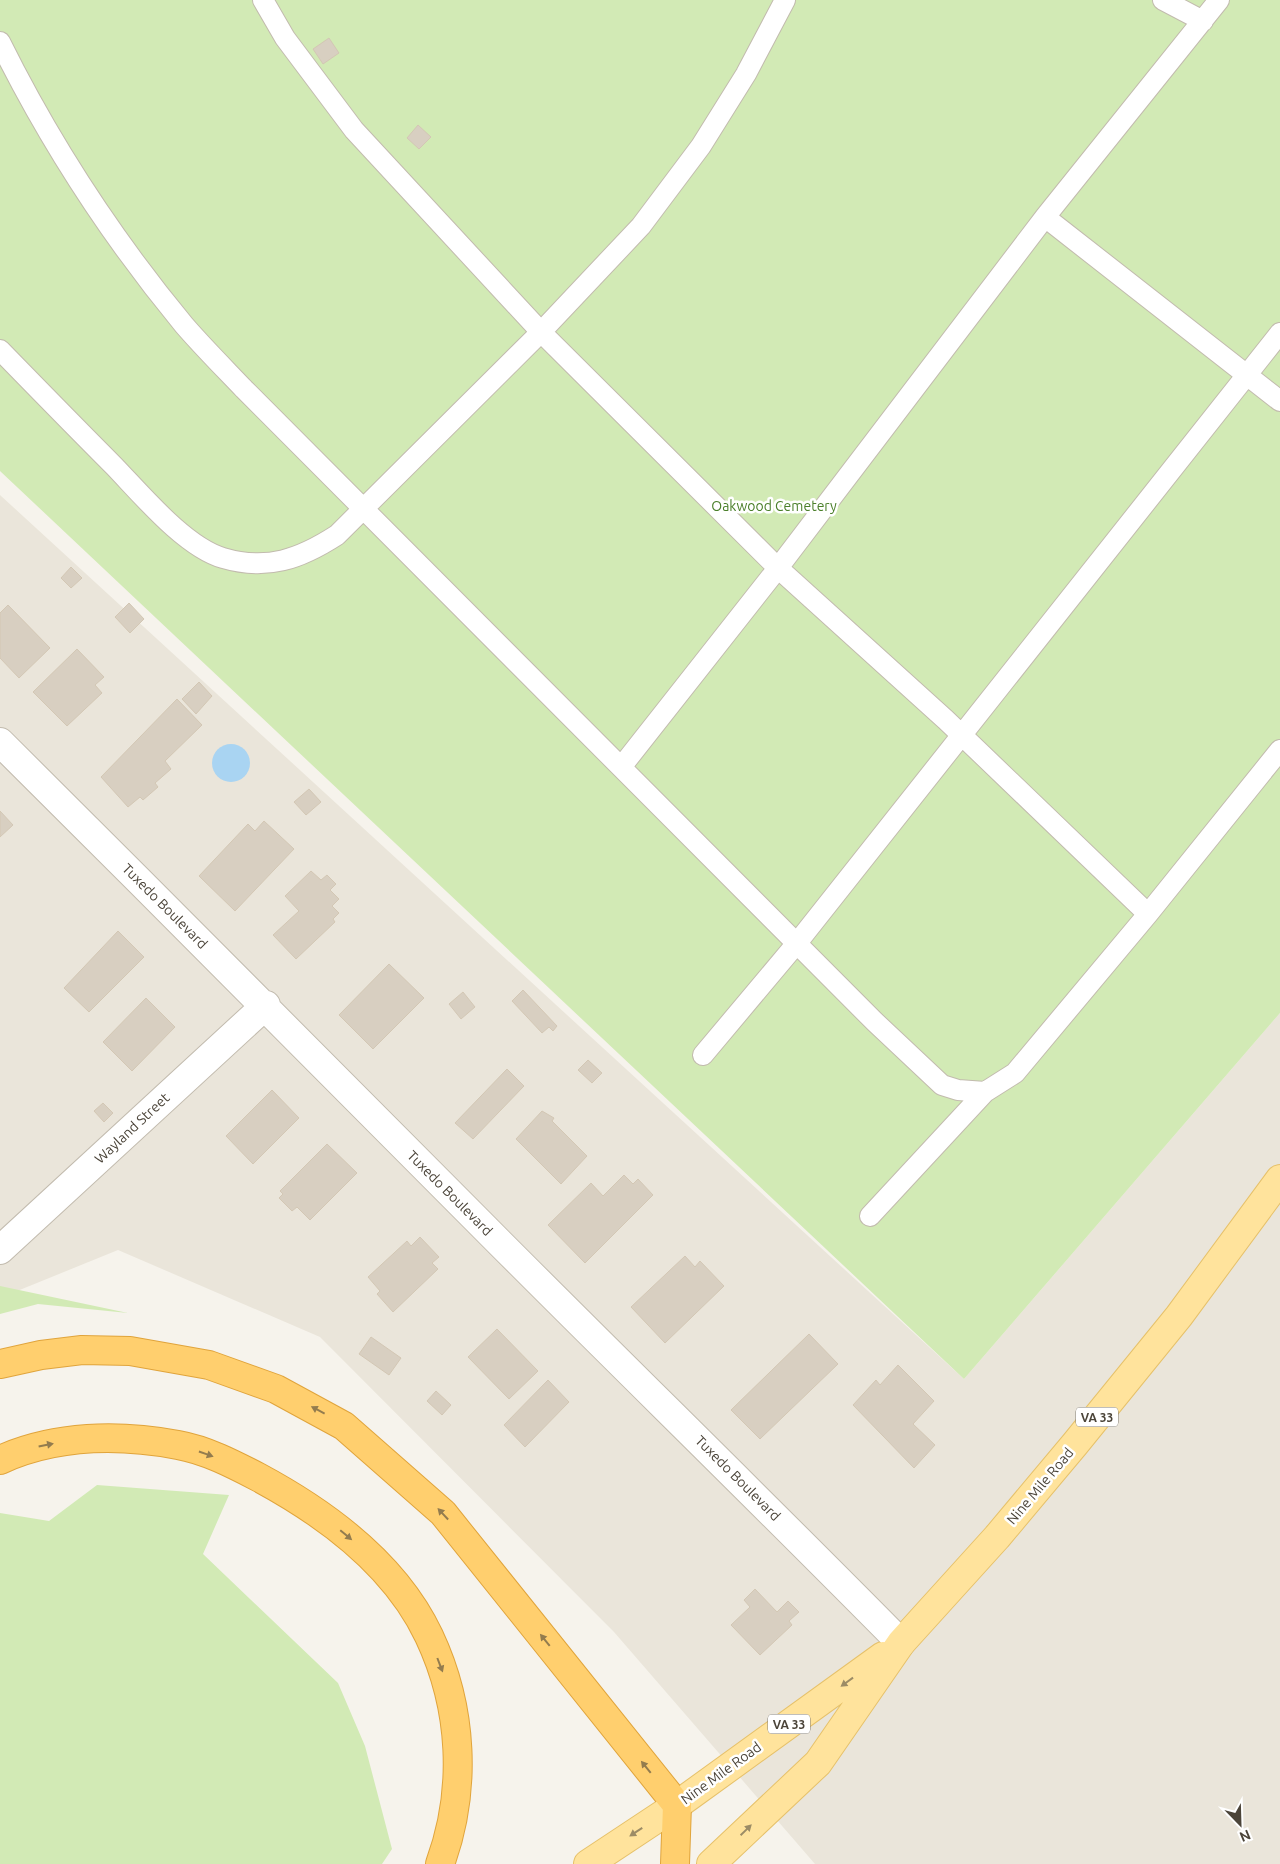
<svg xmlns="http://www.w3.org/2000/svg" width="1280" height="1864" font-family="Ubuntu,sans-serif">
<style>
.residential{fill:#eae5da}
.green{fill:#d2eab5}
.water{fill:#a9d4f2}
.building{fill:#d8cfc1;stroke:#d3c7b4}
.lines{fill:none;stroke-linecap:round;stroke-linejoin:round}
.lane-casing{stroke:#c2bbae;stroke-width:22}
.street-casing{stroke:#c2bbae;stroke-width:30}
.primary-casing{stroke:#e6c16a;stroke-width:30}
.highway-casing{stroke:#e0a43c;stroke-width:30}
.lane{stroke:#fff;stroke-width:20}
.street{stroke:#fff;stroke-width:28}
.primary{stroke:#ffe39c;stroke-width:28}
.highway{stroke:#ffcf6e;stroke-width:28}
.oneway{fill:#937c4e}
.oneway2{fill:#9c8c66}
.labels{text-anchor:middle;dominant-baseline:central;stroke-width:5;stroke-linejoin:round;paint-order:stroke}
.shield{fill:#fff;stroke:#817c74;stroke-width:1}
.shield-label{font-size:12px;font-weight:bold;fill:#4b4439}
.park-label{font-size:14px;fill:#4a7f2a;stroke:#fff}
.street-label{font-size:14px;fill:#4b4439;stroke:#fff}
</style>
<rect width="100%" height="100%" fill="#f6f3ec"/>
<path class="residential" d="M0,495L964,1379L1280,1013V1864H815L614,1632L320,1337L118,1250L0,1298Z"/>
<path class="green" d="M0,0H1280V1013L964,1379L0,471Z
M0,1286L128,1313L38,1304L0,1314Z
M97,1485L229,1495L203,1554L338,1683L365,1746L392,1849L382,1864H0V1513L49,1521Z"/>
<path class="water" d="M212 763a19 19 0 1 1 38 0a19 19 0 1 1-38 0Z"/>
<path class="building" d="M329,38L339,53L323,64L313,49Z
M418,125L431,137L419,149L407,138Z
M71,567L82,578L71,588L61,578Z
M129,603L144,619L130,633L115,617Z
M8,605L50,648L19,678L0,658V613Z
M77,649L104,677L95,685L102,693L67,726L33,692Z
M199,682L212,696L196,714L182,699Z
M177,699L202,725L165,761L171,769L155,783L158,787L143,800L140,797L128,807L101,777Z
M309,789L321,802L306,815L294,802Z
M0,811L13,825L0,837Z
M264,821L294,849L235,911L199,876L248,824L255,831Z
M311,871L321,880L327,875L336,884L330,890L339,899L332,906L339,913L333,919L335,922L296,959L273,935L299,911L285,896Z
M118,931L144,957L89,1012L64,988Z
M389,964L424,998L373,1049L339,1015Z
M523,990L557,1026L553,1031L549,1027L542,1033L512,1001Z
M463,992L475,1007L461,1019L449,1004Z
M146,998L175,1027L132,1071L103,1042Z
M588,1060L602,1073L592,1083L578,1070Z
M507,1069L524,1086L473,1139L455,1123Z
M272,1090L299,1118L253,1164L226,1136Z
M103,1103L113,1113L104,1122L94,1111Z
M542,1111L554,1118L552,1121L587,1156L561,1184L516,1139Z
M327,1144L357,1173L310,1220L297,1207L292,1211L279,1198L283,1194L280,1191Z
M624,1175L633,1184L638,1179L653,1195L585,1263L548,1225L591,1183L603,1196Z
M420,1237L439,1257L432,1263L438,1269L393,1312L377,1294L380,1291L368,1277L407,1241L411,1246Z
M685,1256L695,1267L700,1261L724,1286L665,1343L631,1307Z
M497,1329L538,1371L509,1399L468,1357Z
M809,1334L838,1364L760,1439L731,1410Z
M371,1337L401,1358L389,1375L359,1354Z
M898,1365L934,1401L913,1424L935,1445L914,1468L853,1405L876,1380L880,1385Z
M548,1380L569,1402L525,1447L504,1425Z
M436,1391L451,1405L442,1415L427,1401Z
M755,1589L777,1612L788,1601L799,1612L789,1621L792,1625L760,1655L731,1625L750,1607L744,1600Z"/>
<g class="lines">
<defs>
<path id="lane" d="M263,0L285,38L354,130L541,332L778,568L946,720L1148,914
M1163,0L1203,21
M0,42C50,143 112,238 184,325C203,347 224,368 244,389L875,1022L942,1085L958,1090L985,1092
M1045,217L1280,401
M0,350C38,389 76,428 114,466C142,495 185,547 223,558C267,571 300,559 337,535L541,332L641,226L701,146L746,74L785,0
M622,766L778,568L1045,217L1219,0
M703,1055L797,943L1280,333
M870,1216L985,1092L1015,1073L1148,914L1280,750"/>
<path id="street" d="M0,742C159,900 317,1059 475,1218C616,1360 760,1500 901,1643
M0,1250L266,1005"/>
<path id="primary" d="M588,1864L677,1805L883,1656
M711,1864L818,1763L901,1643L997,1537L1075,1444L1179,1316L1280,1179"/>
<path id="highway" d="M0,1364L41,1355L82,1350L130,1351L209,1365L276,1389L344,1426L443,1513L677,1805L675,1864
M0,1460C55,1435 119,1434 178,1445C206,1450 233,1464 258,1477C327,1514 395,1564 429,1636C463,1708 467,1790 440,1864"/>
</defs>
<use href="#lane" class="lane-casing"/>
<use href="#street" class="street-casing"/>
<use href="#primary" class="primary-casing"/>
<use href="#highway" class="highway-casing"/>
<use href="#lane" class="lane"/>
<use href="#street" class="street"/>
<use href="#primary" class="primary"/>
<use href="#highway" class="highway"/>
</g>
<defs><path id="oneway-solid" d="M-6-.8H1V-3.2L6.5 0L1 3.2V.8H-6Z" transform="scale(1.25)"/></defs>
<g class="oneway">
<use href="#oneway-solid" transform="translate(318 1410) rotate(-152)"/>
<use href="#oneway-solid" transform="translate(46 1445) rotate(-11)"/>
<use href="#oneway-solid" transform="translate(206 1454) rotate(19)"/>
<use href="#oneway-solid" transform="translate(443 1514) rotate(-133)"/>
<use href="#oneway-solid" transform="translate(346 1535) rotate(40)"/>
<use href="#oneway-solid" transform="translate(545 1640) rotate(-129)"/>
<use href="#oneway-solid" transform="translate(440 1665) rotate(69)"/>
<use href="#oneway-solid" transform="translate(646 1767) rotate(-129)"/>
</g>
<g class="oneway2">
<use href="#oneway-solid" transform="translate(847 1682) rotate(144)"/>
<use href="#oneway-solid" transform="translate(746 1830) rotate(-44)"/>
<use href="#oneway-solid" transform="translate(636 1832) rotate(147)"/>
</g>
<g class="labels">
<g class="shield">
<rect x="1076" y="1407.5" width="42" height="19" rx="4"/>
<rect x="768" y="1714.5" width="42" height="19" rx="4"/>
</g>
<g class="shield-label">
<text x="1097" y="1417">VA 33</text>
<text x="789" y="1724">VA 33</text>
</g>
<g class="park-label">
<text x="774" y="506">Oakwood Cemetery</text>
</g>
<g class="street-label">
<text transform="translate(165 906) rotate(45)">Tuxedo Boulevard</text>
<text transform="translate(132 1128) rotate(-43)">Wayland Street</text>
<text transform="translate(450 1193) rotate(45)">Tuxedo Boulevard</text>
<text transform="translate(738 1478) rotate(45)">Tuxedo Boulevard</text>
<text transform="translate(1040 1486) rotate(-50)">Nine Mile Road</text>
<text transform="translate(721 1773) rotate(-36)">Nine Mile Road</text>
</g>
</g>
<g transform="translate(1240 1824) rotate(157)" stroke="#ffffff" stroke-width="4" paint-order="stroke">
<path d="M0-4L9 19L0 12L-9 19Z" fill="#4b4439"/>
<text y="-8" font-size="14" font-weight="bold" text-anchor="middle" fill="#4b4439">N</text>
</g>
</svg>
